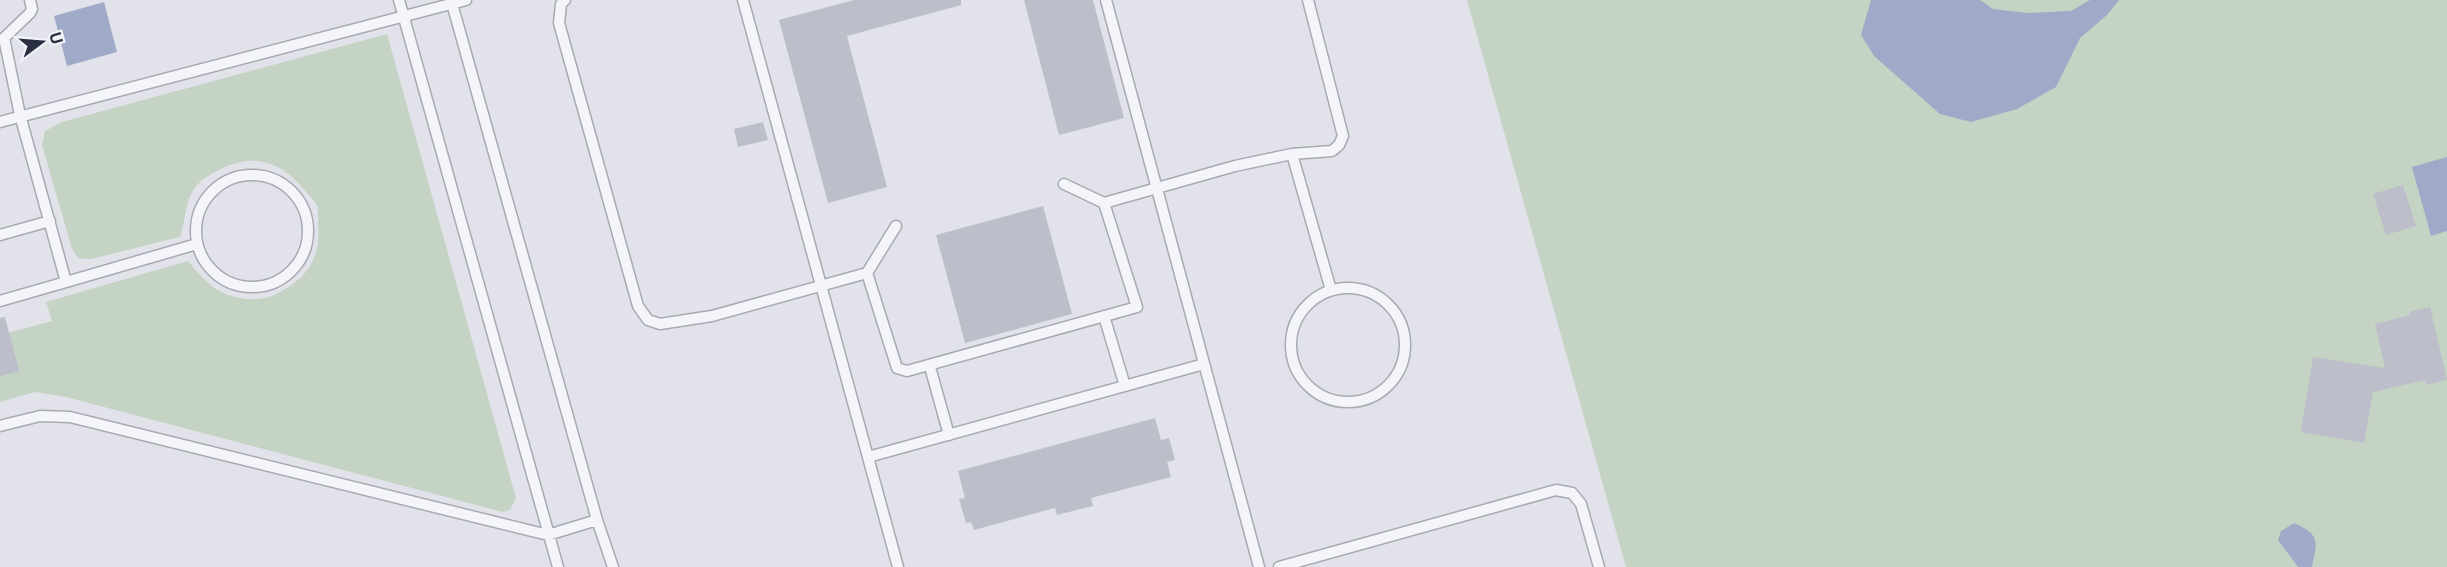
<svg xmlns="http://www.w3.org/2000/svg" width="2447" height="567" font-family="'Public Sans',sans-serif">
<style>
.green{fill:#c4d3c3}
.water{fill:#9eaac8}
.building{fill:#bcbec9}
.lines{fill:none;stroke-linecap:round;stroke-linejoin:round}
.service-casing{stroke:#a7a9b4;stroke-width:13}
.service{stroke:#f4f5f8;stroke-width:10}
</style>
<rect width="100%" height="100%" fill="#e2e3ea"/>
<path class="green" d="M1467,0H2447V567H1626Z
M387,34L516,498L510,510L503,512L66,397L35,392L0,402V335L52,321L46,302L188,261C196,270 204,280 213,287C229,299 257,303 274,295C306,280 321,260 318,224C318,219 319,211 317,206C315,201 310,196 306,192C284,164 257,152 223,168C212,173 201,179 194,189C184,204 186,221 180,237L91,259L78,258L72,249L42,145L45,131L62,122Z"/>
<path class="water" d="M1871,0H1980L1993,9L2027,13L2071,11L2090,0H2119L2107,15L2080,38L2056,87L2017,109L1971,122L1940,114L1874,56L1861,35Z
M104,2L117,52L67,66L54,16Z
M2447,157V231L2431,236L2412,167Z
M2294,523C2321,535 2317,542 2312,567H2298L2278,540L2281,531Z"/>
<path class="building" d="M854,0H961V5L847,36L887,187L828,203L779,20Z
M1024,0H1093L1124,118L1059,135Z
M763,122L768,140L738,147L734,129Z
M2403,185L2416,226L2386,235L2373,194Z
M1043,206L1072,314L965,343L936,235Z
M2430,307L2447,380L2426,385L2425,380L2373,392L2364,443L2301,432L2313,357L2385,368L2375,324L2410,315L2409,312Z
M5,317L19,371L0,376V318Z
M1155,418L1161,440L1169,438L1175,460L1167,462L1171,477L1091,498L1093,506L1057,515L1055,508L974,530L971,522L966,523L959,499L965,498L958,471Z"/>
<g class="lines">
<defs>
<path id="service" d="M30,0L32,9L30,13L4,38L20,115L66,282L197,244
M399,0L558,567
M451,0L597,520L613,567
M565,0L561,4L559,23L638,306L648,320L660,324L712,316L867,273L897,368L907,371L1137,307L1104,203L1235,166L1292,154L1332,151L1339,145L1343,136L1308,0
M743,0L898,567
M1106,0L1259,567
M0,122L466,0
M1292,154L1331,290
M196 231a56 56 0 1 1 112 0a56 56 0 1 1-112 0Z
M1064,184L1104,203
M0,235L50,221
M867,273L896,226
M1291 345a57 57 0 1 1 114 0a57 57 0 1 1-114 0Z
M0,301L66,282
M1104,316L1125,386
M930,367L949,435
M0,426L40,416L70,417L548,535L597,520
M868,457L1204,364
M1279,567L1556,490L1572,493L1581,504L1599,567"/>
</defs>
<use href="#service" class="service-casing"/>
<use href="#service" class="service"/>
</g>
<g transform="translate(42 42) rotate(74)" stroke="#f1f2f7" stroke-width="4.5" paint-order="stroke">
<path d="M0-4.5L10 22L0 15L-10 22Z" fill="#2a2e41"/>
<text y="-9" font-size="16" font-weight="bold" text-anchor="middle" fill="#2a2e41">U</text>
</g>
</svg>
